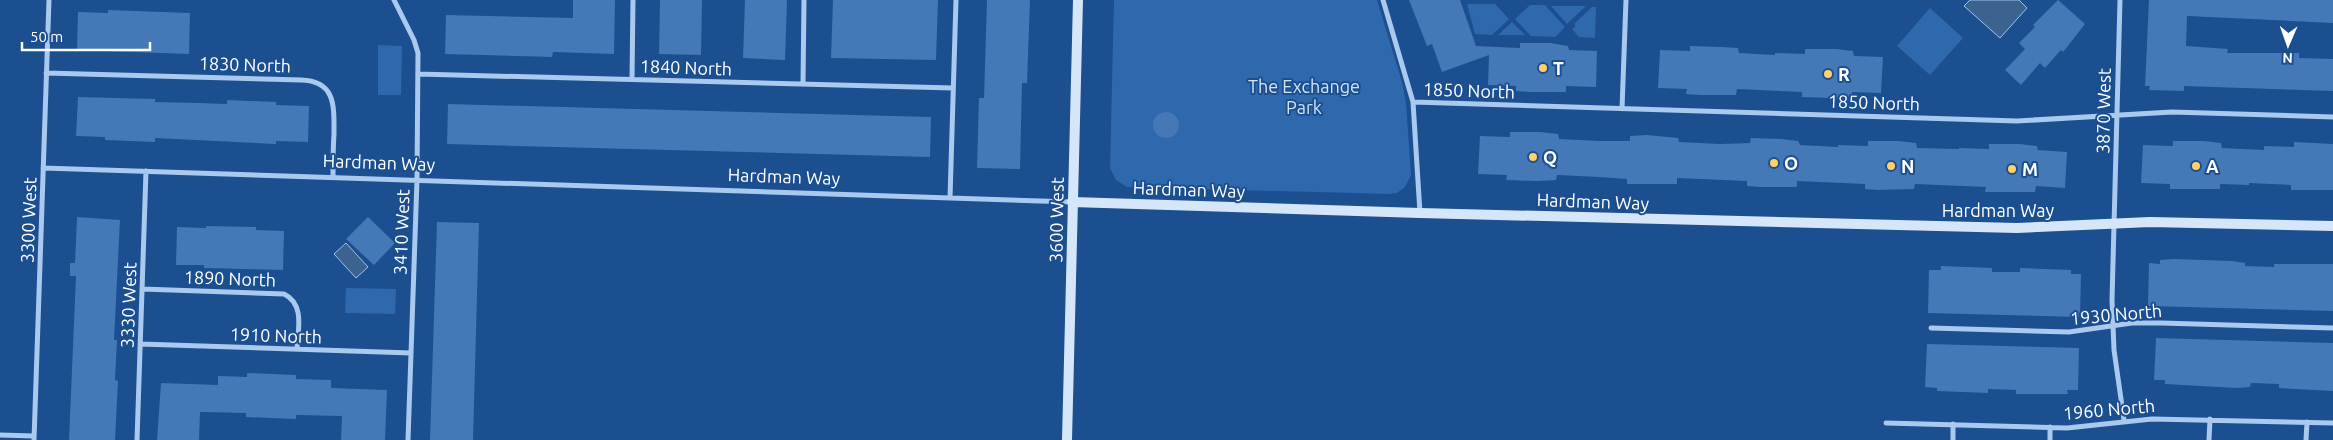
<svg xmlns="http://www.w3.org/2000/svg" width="2333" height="440" font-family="Ubuntu,sans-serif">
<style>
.green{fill:#2e69ad}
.water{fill:#3c6290;stroke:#9cc4f0}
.building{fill:#4478b7}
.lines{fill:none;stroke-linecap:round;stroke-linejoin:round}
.street{stroke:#a9c9ee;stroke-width:5}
.secondary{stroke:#d6e6fa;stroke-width:10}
.poi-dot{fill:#ffd166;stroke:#1b4f8f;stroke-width:2}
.labels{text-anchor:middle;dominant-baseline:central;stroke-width:4;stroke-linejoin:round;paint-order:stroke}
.street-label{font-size:18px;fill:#fff;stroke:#1b4f8f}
.poi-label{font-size:18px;font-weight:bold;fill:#fff;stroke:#1b4f8f;text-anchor:start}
.park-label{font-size:18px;fill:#cfe3fa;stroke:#1b4f8f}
</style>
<rect width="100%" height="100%" fill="#1b4f8f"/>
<path class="green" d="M1114,0H1377L1402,82L1406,103L1411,175L1405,187L1397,193L1388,194L1127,187L1116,180L1110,168Z
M1467,4H1495L1509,19L1492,35L1475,34Z
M1530,5H1545L1565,27L1555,37L1531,36L1515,19Z
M1551,6H1586L1567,24Z
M1592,7H1596L1595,38L1579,37L1572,29L1576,26L1574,24Z
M1930,8L1963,38L1930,75L1897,46Z
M1512,22L1525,35H1498Z
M378,45L402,46L401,95H378Z
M346,288L396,289L395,314L345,313Z"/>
<path class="water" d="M1970,0H2019L2027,8L2000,38L1964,6Z
M346,243L368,267L356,278L334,254Z"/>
<path class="building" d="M573,0H615L614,54L553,52L552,57L445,54L446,15L573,18Z
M660,0H702L701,55L659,54Z
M745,0H787L785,60L743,58Z
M833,0H938L936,60L831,58Z
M987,0H1030L1027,83H1022L1020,169L977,168L979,98H984Z
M1409,0H1460L1476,46L1520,48V43H1550L1568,46L1569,50L1597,51L1596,87L1566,86V92H1529L1516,91V86L1488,85L1489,55L1442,72L1432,44L1427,46Z
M2058,0L2085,24L2063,52L2061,50L2045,68L2040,63L2021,85L2005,70L2025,49L2019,43L2035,27L2033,25Z
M2149,0H2333V23L2187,16L2186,46L2228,49L2227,53H2299V58L2333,59V91L2184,86V91L2149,90L2150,86H2145Z
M108,10L190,13L189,54L77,50L78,12L108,13Z
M1690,46L1721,47L1738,48L1739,53L1775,55V53L1805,54V49H1836L1853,51L1854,56L1883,57L1881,93L1852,92V97L1833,98L1802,97V92L1737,89L1736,95H1700L1686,94L1687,89L1658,88L1660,50L1690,51Z
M78,97L155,99V102L198,103L227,104V100L276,102V105L309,106L308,142L276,141V144L155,138V142L105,140V137L76,136Z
M448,104L931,117L930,157L447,144Z
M1153 125a13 13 0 1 1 26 0a13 13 0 1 1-26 0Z
M1510,132H1540L1558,134L1559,139L1600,141H1630V136L1647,135L1678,138L1679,142L1720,144L1750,143L1751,138L1781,139L1798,141L1800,145L1838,147V145L1868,146V141H1898L1916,143L1917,148L1959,149V148L1989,149V144H2020L2037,146L2038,150L2067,152L2065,188L2036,186L2035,192H1985L1986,187L1915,184L1914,189L1877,190L1865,189V184L1797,181V187H1760L1747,186V181L1677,178V184H1627V179L1599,177L1557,175L1556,180L1538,181L1506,180L1507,175L1478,174L1480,136L1510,137Z
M2173,141H2204L2221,143L2222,148L2264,150V146L2294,147V142L2333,144V190H2291V185L2249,183V185L2220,184V189H2170V184L2141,183L2143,145L2173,146Z
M77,217L120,220L114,340H117L115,380L118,381L115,440H69L76,276H70V263H75Z
M368,217L395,243L374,265L346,239Z
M437,222L479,223L473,440H430Z
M206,226L256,227V230L284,231L283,270L204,268V265H176L177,227L206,228Z
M2173,259L2232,261L2245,263V266L2274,267V264H2333V311L2148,306L2149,263L2160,264V260Z
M1941,266L1992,268V272H2020V268L2071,270V274H2081L2080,317L1928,313L1929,270H1941Z
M2156,338L2333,343V391L2279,388V384L2251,383L2250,387L2237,388L2165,384V380H2154Z
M1927,344L2079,348L2078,390H2067L2068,394H2016V390L1988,389V393L1937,391V388L1925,387Z
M247,373L296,375V379L331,380V388L387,390L385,440H341L342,416L296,415V419L246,417V413L200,412L199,440H157L161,383L218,385V376L247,377Z"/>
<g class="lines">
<path class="street" d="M394,0L414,40L418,53L417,180L408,440
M1383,0L1413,102L1420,213
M2120,0L2112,300L2114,350L2124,420
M46,73L301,80C336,81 334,106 334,134C333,148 333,163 333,177
M418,74L953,88
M632,79L633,0
M803,84L804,0
M1413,102L2017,121L2172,112L2333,117
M1622,109L1626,0
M43,168L1072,202
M950,198L956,0
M142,289L284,294C305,304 298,330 297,349
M1931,328L2069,332L2132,323H2161L2333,328
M140,344L411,353
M1886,423L2067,428L2152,419L2333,423
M0,435L34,436
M34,440L49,0
M137,440L146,171
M1953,440V424
M2050,440V427
M2209,440L2210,419
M2306,440L2307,422"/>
<path class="secondary" d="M1072,202L1420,213L2017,228L2150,222L2333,226
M1067,440L1078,0"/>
</g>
<g class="poi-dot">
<circle cx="1543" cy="68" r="5"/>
<circle cx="1828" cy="74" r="5"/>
<circle cx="1533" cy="157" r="5"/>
<circle cx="1774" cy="163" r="5"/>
<circle cx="1891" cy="166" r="5"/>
<circle cx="2196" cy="166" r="5"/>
<circle cx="2012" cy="169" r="5"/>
</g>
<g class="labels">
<g class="street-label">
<text transform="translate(245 64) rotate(2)">1830 North</text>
<text transform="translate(686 67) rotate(2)">1840 North</text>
<text transform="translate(1469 90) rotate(2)">1850 North</text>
<text transform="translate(1874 102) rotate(2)">1850 North</text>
<text transform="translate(2103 111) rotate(-89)">3870 West</text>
<text transform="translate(379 162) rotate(2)">Hardman Way</text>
<text transform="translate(784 176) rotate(2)">Hardman Way</text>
<text transform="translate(1189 189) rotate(2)">Hardman Way</text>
<text transform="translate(1593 201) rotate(2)">Hardman Way</text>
<text x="1998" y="210">Hardman Way</text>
<text transform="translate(28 220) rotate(-88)">3300 West</text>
<text transform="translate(1056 220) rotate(-89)">3600 West</text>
<text transform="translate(401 232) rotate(-88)">3410 West</text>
<text transform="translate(230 278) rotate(2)">1890 North</text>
<text transform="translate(128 305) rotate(-88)">3330 West</text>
<text transform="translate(2116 314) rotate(-5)">1930 North</text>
<text transform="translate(276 335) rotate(2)">1910 North</text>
<text transform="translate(2109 409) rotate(-5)">1960 North</text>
</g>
<g class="poi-label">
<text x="1553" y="68">T</text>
<text x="1838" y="74">R</text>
<text x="1543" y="157">Q</text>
<text x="1784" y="163">O</text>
<text x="1901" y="166">N</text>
<text x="2206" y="166">A</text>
<text x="2022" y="169">M</text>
</g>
<g class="park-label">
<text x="1304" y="86">The Exchange<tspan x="1304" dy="21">Park</tspan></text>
</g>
</g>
<g transform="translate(2288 45) rotate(182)" stroke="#1b4f8f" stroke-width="4" paint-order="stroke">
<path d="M0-4L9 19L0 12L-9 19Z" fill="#ffffff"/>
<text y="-8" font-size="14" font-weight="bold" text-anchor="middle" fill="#ffffff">N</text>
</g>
<path d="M22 42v8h128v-8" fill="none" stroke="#ffffff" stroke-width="2.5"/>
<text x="30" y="42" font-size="15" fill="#ffffff" stroke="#1b4f8f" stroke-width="4" paint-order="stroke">50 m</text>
</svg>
